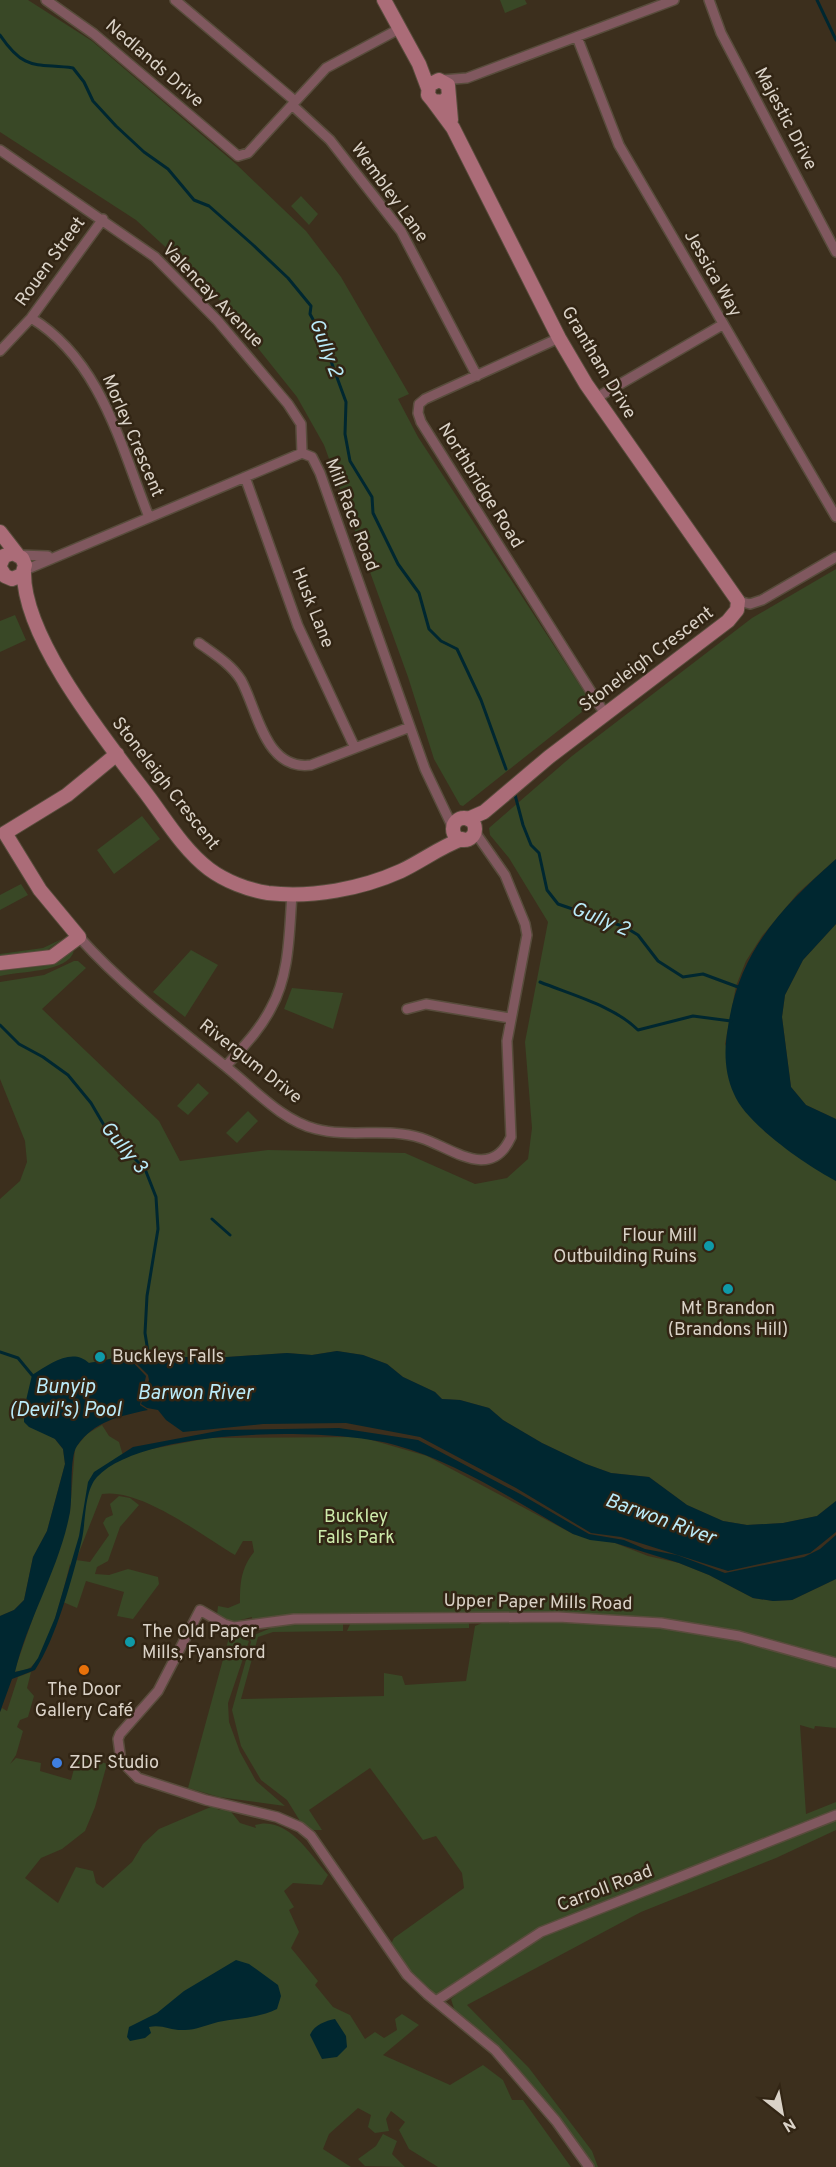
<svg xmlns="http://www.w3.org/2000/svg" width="836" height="2167" font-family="Overpass,sans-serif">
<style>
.green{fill:#394826}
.water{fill:#002730}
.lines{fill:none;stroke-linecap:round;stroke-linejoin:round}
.stream{stroke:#002730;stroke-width:3}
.street-casing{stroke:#584c3c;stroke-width:12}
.secondary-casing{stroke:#584c3c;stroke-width:16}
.street{stroke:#80585f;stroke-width:9}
.secondary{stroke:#ab6c78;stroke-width:14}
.culture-dot{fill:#0f9aa8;stroke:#322514;stroke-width:2}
.food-dot{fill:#e8710a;stroke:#322514;stroke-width:2}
.shop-dot{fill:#3f7fe0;stroke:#322514;stroke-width:2}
.labels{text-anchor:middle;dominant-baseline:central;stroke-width:5;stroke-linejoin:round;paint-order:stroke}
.street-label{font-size:18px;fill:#dad2c7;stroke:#322514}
.poi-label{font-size:18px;fill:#dad2c7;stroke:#322514;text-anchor:start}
.park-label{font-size:18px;fill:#ceebab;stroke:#322514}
.water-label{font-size:20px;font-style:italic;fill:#baebf9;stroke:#322514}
</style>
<rect width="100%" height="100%" fill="#3c2f1d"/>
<path class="green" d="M0,0H28L92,41L236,164L306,231L341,277L409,394L398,399L418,437L592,704L463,806L460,805L434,759L408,677L324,445L297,397L210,288L136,220L0,132Z
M500,0H525L527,4L505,13Z
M301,196L318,214L309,225L291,206Z
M836,569V859L798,893L762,936L746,961L736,986L725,1044L765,1132L836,1181V1501L817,1516L783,1523L747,1525L723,1521L687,1505L649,1477L611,1473L586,1464L542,1443L503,1420L489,1408L460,1400L442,1399L435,1392L403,1377L387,1364L363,1355L337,1351L312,1355L287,1353L227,1357H153L123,1352L110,1359L89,1363L37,1427L54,1438L63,1449L65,1464L47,1531L33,1557L24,1600L14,1610L0,1616V1199L20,1181L27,1162L25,1141L0,1079V982L44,975L74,961H78L86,968L42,1009L159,1121L180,1161L268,1150L405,1153L475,1184L507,1178L528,1159L532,1128L525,1042L548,922L509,858L490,835L489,828L572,756L752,618Z
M15,615L26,640L0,652V621Z
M142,816L160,839L114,874L97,850Z
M21,884L28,895L0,910V895Z
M836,924V1119L806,1105L791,1087L782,1017L785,995L803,960Z
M62,939L46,951L0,958V954L43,948Z
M191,950L218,965L185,1017L153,992Z
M74,951C68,973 18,971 0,976V971L44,966Z
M292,988L343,993L333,1029L284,1009Z
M198,1083L209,1093L188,1115L177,1106Z
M248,1111L258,1121L237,1143L226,1133Z
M102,1425L109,1436L119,1442L124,1459L136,1452L209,1438L361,1437L427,1456L573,1534L615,1543L648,1556L679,1563L709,1575L753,1598L773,1601L792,1600L836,1579V1662L762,1640L604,1620H252V1617L229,1623L217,1615L218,1606L228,1608L240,1603C240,1583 241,1568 254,1552L252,1541H243L235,1555C201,1535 141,1488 102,1494L76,1560L90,1562L109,1535L103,1523L106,1518L113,1515L110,1504L119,1496L130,1498L139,1505L120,1527L108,1561L97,1567L95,1574L109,1575L128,1569L158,1577L159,1584L133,1619L117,1616L124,1592L86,1581L77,1608L63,1602L72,1571L70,1564C64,1587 49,1652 32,1666C28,1670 20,1671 14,1672L70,1512L75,1448L87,1434Z
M563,1620L670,1627L733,1637L836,1666V1728L815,1726L814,1729L800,1725L806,1814L836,1802V1830L776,1858L641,1912L467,2005L529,2068L592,2151L598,2167H591L516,2070L456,2015L451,1999L475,1979L439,2001L417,1980L390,1946L394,1938L464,1888L462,1873L436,1836L423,1840L370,1768L309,1810L322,1830H311L300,1821L287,1800L261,1780L241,1746L232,1710L251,1642L249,1637L276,1626L290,1624L343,1622V1631L273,1632L258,1637L241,1699L384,1696V1673L402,1676L405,1685L466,1681L475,1626L487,1621Z
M351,1622H467L469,1624V1628L347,1631Z
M231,1630H239L242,1639L249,1641L228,1703L229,1722L240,1752L256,1781L285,1806L219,1797L188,1788Z
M31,1672L27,1688L34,1696L28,1717L20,1720L17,1727L23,1731L16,1755L10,1764L16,1758L41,1763L40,1771L71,1780L78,1754L107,1764L95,1807L85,1831L62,1849L41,1858L25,1878L58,1903L76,1867L93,1871L96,1883L103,1888L132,1862L143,1844L159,1829L213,1806L219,1810L228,1808L240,1823L256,1828L255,1825C287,1815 311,1855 328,1875L322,1885L293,1883L284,1891L294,1907L289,1910L299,1932L291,1948L318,1981L315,1985L333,2007L350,2015L365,2039L375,2032L384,2038L397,2030L395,2019L402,2014L419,2025L383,2055L450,2085L483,2065L503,2080L512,2100H523L571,2167H438L409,2149L399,2130L405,2122L391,2111L386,2119L389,2131L375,2133L368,2127L371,2115L358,2108L329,2134L323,2149L351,2167H0V1712L2,1708L7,1711L18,1677Z
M383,2134L397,2141L392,2154L405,2167L365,2166L358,2159L376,2146Z"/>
<path class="water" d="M836,859V924L803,960L785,995L782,1017L791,1087L806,1105L836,1119V1181C807,1166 746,1124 734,1094C724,1072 724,1049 728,1027C739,951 781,908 836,859Z
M337,1351L363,1355L387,1364L403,1377L435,1392L442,1399L460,1400L489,1408L503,1420L542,1443L586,1464L611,1473L649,1477L687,1505L723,1521L747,1525L783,1523L817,1516L836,1501V1532L810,1553L728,1571L621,1537L591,1533L516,1488L420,1437L346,1423L263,1424L183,1432L166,1420L158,1410L147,1408L141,1404L149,1380L148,1375L130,1357L131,1354L153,1357H227L287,1353L312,1355Z
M123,1352L146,1376L140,1405L148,1410C120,1416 94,1421 77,1446C69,1458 73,1495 70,1512C60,1567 28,1618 15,1672L31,1668L38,1658L55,1618L79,1536L88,1482L94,1472L133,1447L223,1430L339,1428L418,1440L522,1495L589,1534L624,1540L645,1549L677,1555L725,1573L804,1557L820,1549L836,1535V1579L792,1600L773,1601L753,1598L709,1575L679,1563L615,1543L590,1540L573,1534C516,1502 458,1462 395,1445C332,1427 143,1427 97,1477C84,1491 86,1521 82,1539C73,1576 56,1639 35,1670L12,1679L0,1712V1616L14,1610L24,1600L33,1557L47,1531L65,1464L63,1449L55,1439L29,1427L24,1422V1409L32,1375C50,1364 72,1347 89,1363L110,1359Z
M236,1960L249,1964L278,1985L281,1996L277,2009C259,2018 239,2018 218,2022C206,2025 194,2031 182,2030C170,2030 161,2024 149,2027L151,2033L145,2038L130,2041L127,2037L129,2027L157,2013L184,1991Z
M335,2019L346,2036L347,2047L337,2057L322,2059L310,2035C314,2025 325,2021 335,2019Z"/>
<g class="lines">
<path class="stream" d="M817,0L836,40
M0,35C25,72 36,63 73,68L84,82L93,101L116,126L144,152L168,169L194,200L209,206L252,244L288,278L311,306L310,314L321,334L346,402L345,434L350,461L372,497L373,513L398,564L419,593L429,629L441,641L457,649L481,700L506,769
M514,791L523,825L531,845L539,853L547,890L558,904L625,927L638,935L658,961L683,977L703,974L738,987
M540,982C572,995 614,1006 638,1030L693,1016L731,1021
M0,1025L19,1044L43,1057L68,1075L91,1103L108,1132L145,1169L156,1197L158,1229L147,1296L145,1333L149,1358
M212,1219L230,1235
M0,1352L18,1358L32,1375"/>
<defs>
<path id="street" d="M46,0L94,34L238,156L248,153L326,68L399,29
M175,0L295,101
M709,0L721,33L836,252
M577,37L619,145L836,517
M442,80L467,78L674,0
M292,105L330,140L401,231L477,376
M0,150L155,257L217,320L288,404L301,424L302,453
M31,318C101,360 121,447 149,517
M559,338L425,399L419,404L418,413L421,422L605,714
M0,351L31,318L103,219
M596,398L722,325
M245,477L298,626L355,748
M19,555L48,556
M25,570L302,453L312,457L320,473L425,769L453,828
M738,601L750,604L762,600L836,557
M199,643C214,654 231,664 241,680C258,711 265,771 311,765L410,727
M79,937C124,987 178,1028 230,1070C256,1091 283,1121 316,1129C351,1138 387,1127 421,1138C452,1148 491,1182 511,1137L507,1041L527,935L525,924L505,875L475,832
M407,1009L426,1004L510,1018
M226,1066C242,1048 260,1030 271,1008C290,974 289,932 292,895
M436,2001L541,1932L836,1815
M589,2167L556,2121L495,2050L427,1994L407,1975L311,1836L300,1827L277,1817L206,1800L138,1778L121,1761L118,1739L120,1734L158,1691L200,1610L224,1624L234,1627L294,1619L558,1617L661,1623L739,1636L836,1663"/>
<path id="secondary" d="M384,0L419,64L428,88
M448,97L443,102L433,101L428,95L429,85L439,80L448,85L451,120
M433,101L453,128L559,338L586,384L738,601L737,610L728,621L549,757L484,812L468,819
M0,532L17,554
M0,565L4,556L13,553L22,558L25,565L22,575L12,579L5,576L0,568
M24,571C22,638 108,743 148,796C166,820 184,850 209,869C225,881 248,890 268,893C312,898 361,889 401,871C422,861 440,847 462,839
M453 829a11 11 0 1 1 22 0a11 11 0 1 1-22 0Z
M0,963L52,957L79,937L40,890L5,833L67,795L117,754"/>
</defs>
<use href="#street" class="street-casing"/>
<use href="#secondary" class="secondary-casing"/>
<use href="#street" class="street"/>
<use href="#secondary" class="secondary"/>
</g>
<g class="culture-dot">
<circle cx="709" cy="1246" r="6"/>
<circle cx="728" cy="1289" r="6"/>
<circle cx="100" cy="1357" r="6"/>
<circle cx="130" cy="1642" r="6"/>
</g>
<circle class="food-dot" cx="84" cy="1670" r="6"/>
<circle class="shop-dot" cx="57" cy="1763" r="6"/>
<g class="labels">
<g class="street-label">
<text transform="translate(154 64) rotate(41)">Nedlands Drive</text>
<text transform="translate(785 119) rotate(62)">Majestic Drive</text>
<text transform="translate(389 193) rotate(54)">Wembley Lane</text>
<text transform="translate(51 262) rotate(-54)">Rouen Street</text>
<text transform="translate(712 274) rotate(60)">Jessica Way</text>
<text transform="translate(212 296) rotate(46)">Valencay Avenue</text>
<text transform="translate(598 363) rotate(59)">Grantham Drive</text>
<text transform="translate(132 436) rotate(67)">Morley Crescent</text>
<text transform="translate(480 486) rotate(58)">Northbridge Road</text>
<text transform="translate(351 515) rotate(69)">Mill Race Road</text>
<text transform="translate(312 608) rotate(68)">Husk Lane</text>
<text transform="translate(647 660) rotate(-37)">Stoneleigh Crescent</text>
<text transform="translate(165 784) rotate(52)">Stoneleigh Crescent</text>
<text transform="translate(250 1062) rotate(38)">Rivergum Drive</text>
<text transform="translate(538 1603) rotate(1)">Upper Paper Mills Road</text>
<text transform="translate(605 1889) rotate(-21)">Carroll Road</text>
</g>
<g class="poi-label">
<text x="697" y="1236" text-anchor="end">Flour Mill<tspan x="697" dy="21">Outbuilding Ruins</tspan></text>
<text x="728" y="1309" text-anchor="middle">Mt Brandon<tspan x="728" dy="21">(Brandons Hill)</tspan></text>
<text x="112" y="1357">Buckleys Falls</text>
<text x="142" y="1632">The Old Paper<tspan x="142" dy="21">Mills, Fyansford</tspan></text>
<text x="84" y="1690" text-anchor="middle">The Door<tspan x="84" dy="21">Gallery Café</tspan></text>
<text x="69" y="1763">ZDF Studio</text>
</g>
<g class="park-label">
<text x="356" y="1517">Buckley<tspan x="356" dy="21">Falls Park</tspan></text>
</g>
<g class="water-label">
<text transform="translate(325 348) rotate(69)">Gully 2</text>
<text transform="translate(600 920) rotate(22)">Gully 2</text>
<text transform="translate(123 1148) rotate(50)">Gully 3</text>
<text x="65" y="1388">Bunyip<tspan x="65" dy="23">(Devil's) Pool</tspan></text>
<text x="195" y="1394">Barwon River</text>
<text transform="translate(660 1520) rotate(20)">Barwon River</text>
</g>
</g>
<g transform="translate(782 2113) rotate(149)" stroke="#322514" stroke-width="4.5" paint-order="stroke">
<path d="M0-4.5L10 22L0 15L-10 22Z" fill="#dad2c7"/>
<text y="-9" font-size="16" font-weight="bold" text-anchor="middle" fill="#dad2c7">N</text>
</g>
</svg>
